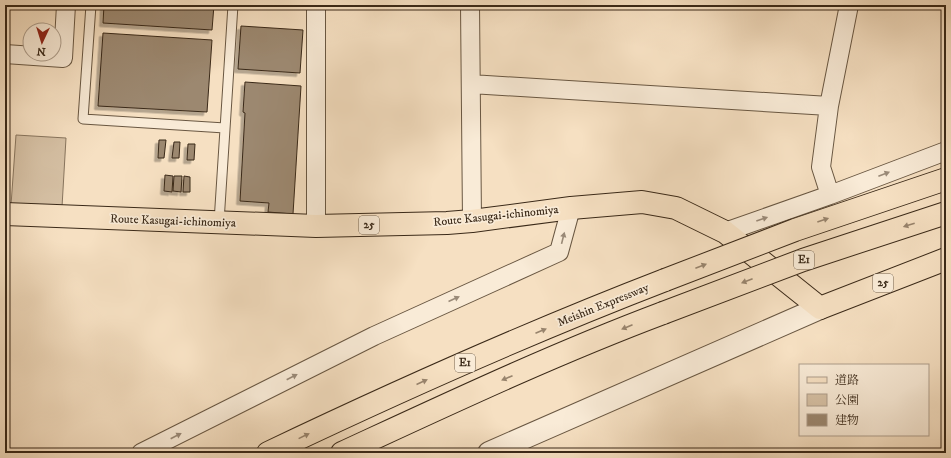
<svg xmlns="http://www.w3.org/2000/svg" width="951" height="458" font-family="'IM FELL DW Pica','Noto Serif JP',serif">
<style>
.green{fill:#d6c1a5;stroke:#88755e}
.building{fill:#9c8870;stroke:#3a2918;filter:url(#shadow)}
.lines{fill:none;stroke-linecap:round;stroke-linejoin:round}
.service-casing{stroke:#695742;stroke-width:11}
.minor-casing{stroke:#695742;stroke-width:20}
.tertiary-casing{stroke:#695742;stroke-width:24}
.primary-casing{stroke:#3a2918;stroke-width:24}
.motorway-casing{stroke:#3a2918;stroke-width:24}
.service{stroke:#f9ebd7;stroke-width:9}
.minor{stroke:#f9ebd7;stroke-width:18}
.tertiary{stroke:#f9ebd7;stroke-width:22}
.primary{stroke:#f6e0c2;stroke-width:22}
.motorway{stroke:#f6e0c2;stroke-width:22}
.motorway-bridge-casing{stroke:#3a2918;stroke-width:24;stroke-linecap:butt}
.motorway-bridge{stroke:#f6e0c2;stroke-width:22}
.oneway{fill:#9a8a78}
.oneway2{fill:#98846d}
.labels{text-anchor:middle;dominant-baseline:central;stroke-width:3.5;stroke-linejoin:round;paint-order:stroke}
.shield{fill:#f9ebd7;stroke:#736351;stroke-width:1}
.shield-label{font-size:11px;font-weight:bold;fill:#3a2918}
.street-label{font-size:12px;fill:#3a2918;stroke:#f9ebd7}
</style>
<defs>
<filter id="shadow"><feDropShadow dx="-3.5" dy="3.5" stdDeviation="0" flood-color="#0004"/></filter>
</defs>
<rect width="100%" height="100%" fill="#f6e0c2"/>
<filter id="stains"><feTurbulence type="fractalNoise" baseFrequency=".005" numOctaves="4"/><feColorMatrix values="0 0 0 0 .2 0 0 0 0 .09 0 0 0 0 .02 0 0 0 .5 -.17"/></filter>
<radialGradient id="worn" r=".72"><stop offset=".6" stop-color="#630" stop-opacity="0"/><stop offset="1" stop-color="#630" stop-opacity=".3"/></radialGradient>
<path class="green" d="M16,135L66,138L62,207L11,205Z"/>
<path class="building" d="M104,5H214L212,30L103,23Z
M241,26L303,30L300,73L238,69Z
M103,33L212,40L207,112L98,106Z
M245,82L301,86L293,214L268,212L269,203L240,201L245,113L243,112Z
M159,140H166L164,158H158Z
M174,142H180L179,158H172Z
M188,144H195L194,160H187Z
M165,175L173,176L172,192L164,191Z
M174,176H182L181,192L173,191Z
M184,176L190,177V192H183Z"/>
<g class="lines">
<defs>
<path id="service" d="M91,5L83,119L225,128
M219,222L233,5"/>
<path id="minor" d="M470,5L472,221
M5,54L63,58L66,5
M471,84L829,106
M830,195L821,167L829,106L849,5
M316,226V5
M725,232L830,195L946,151
M141,453L374,336L559,252L571,208"/>
<path id="tertiary" d="M489,453L820,308"/>
<path id="primary" d="M5,214L316,226L447,223L472,221L571,208L642,202L676,208L725,232L820,308L946,259"/>
<path id="motorway" d="M268,453C398,391 530,332 665,280
M342,453C448,404 554,354 663,313"/>
</defs>
<use href="#service" class="service-casing"/>
<use href="#minor" class="minor-casing"/>
<use href="#tertiary" class="tertiary-casing"/>
<use href="#primary" class="primary-casing"/>
<use href="#motorway" class="motorway-casing"/>
<use href="#service" class="service"/>
<use href="#minor" class="minor"/>
<use href="#tertiary" class="tertiary"/>
<use href="#primary" class="primary"/>
<use href="#motorway" class="motorway"/>
<defs>
<path id="motorway-bridge" d="M665,280L795,230L946,179
M663,313L803,260L946,213"/>
</defs>
<use href="#motorway-bridge" class="motorway-bridge-casing"/>
<use href="#motorway-bridge" class="motorway-bridge"/>
</g>
<defs><path id="oneway-solid" d="M-6-.8H1V-3.2L6.5 0L1 3.2V.8H-6Z"/></defs>
<g class="oneway">
<use href="#oneway-solid" transform="translate(884 174) rotate(-21)"/>
<use href="#oneway-solid" transform="translate(762 219) rotate(-19)"/>
<use href="#oneway-solid" transform="translate(563 238) rotate(-76)"/>
<use href="#oneway-solid" transform="translate(454 299) rotate(-24)"/>
<use href="#oneway-solid" transform="translate(292 377) rotate(-27)"/>
<use href="#oneway-solid" transform="translate(176 436) rotate(-27)"/>
</g>
<g class="oneway2">
<use href="#oneway-solid" transform="translate(823 220) rotate(-19)"/>
<use href="#oneway-solid" transform="translate(909 225) rotate(162)"/>
<use href="#oneway-solid" transform="translate(701 266) rotate(-21)"/>
<use href="#oneway-solid" transform="translate(747 281) rotate(159)"/>
<use href="#oneway-solid" transform="translate(627 327) rotate(157)"/>
<use href="#oneway-solid" transform="translate(541 331) rotate(-23)"/>
<use href="#oneway-solid" transform="translate(507 378) rotate(157)"/>
<use href="#oneway-solid" transform="translate(422 382) rotate(-24)"/>
<use href="#oneway-solid" transform="translate(304 436) rotate(-26)"/>
</g>
<g class="labels">
<g class="shield">
<rect x="359" y="216" width="20" height="18" rx="3"/>
<rect x="794" y="251" width="20" height="18" rx="3"/>
<rect x="873" y="274" width="20" height="18" rx="3"/>
<rect x="455" y="354" width="20" height="18" rx="3"/>
</g>
<g class="shield-label">
<text x="369" y="225">25</text>
<text x="804" y="260">E1</text>
<text x="883" y="283">25</text>
<text x="465" y="363">E1</text>
</g>
<g class="street-label">
<text transform="translate(496 216) rotate(-6)">Route Kasugai-ichinomiya</text>
<text transform="translate(173 221) rotate(2)">Route Kasugai-ichinomiya</text>
<text transform="translate(603 305) rotate(-22)">Meishin Expressway</text>
</g>
</g>
<rect width="951" height="458" fill="none" stroke="#f6e0c2" stroke-width="20"/>
<rect x="6" y="6" width="939" height="446" fill="none" stroke="#3a2918" stroke-width="2"/>
<rect x="10" y="10" width="931" height="438" fill="none" stroke="#3a2918"/>
<rect x="799" y="364" width="130" height="72" fill="#f9ebd7" stroke="#ad9d8b"/>
<rect x="807" y="377" width="20" height="6" fill="#f6e0c2" stroke="#ad9d8b"/>
<text x="835" y="384" font-size="12" fill="#3a2918">道路</text>
<rect x="807" y="394" width="20" height="12" fill="#d6c1a5" stroke="#ad9d8b"/>
<text x="835" y="404" font-size="12" fill="#3a2918">公園</text>
<rect x="807" y="414" width="20" height="12" fill="#9c8870" stroke="#ad9d8b"/>
<text x="835" y="424" font-size="12" fill="#3a2918">建物</text>
<g transform="translate(42 42) rotate(184)"><circle r="19" fill="#f9ebd7" stroke="#ad9d8b"/>
<path d="M0-3L7 15L0 10L-7 15Z" fill="#8f2418"/>
<text y="-6" font-size="11" font-weight="bold" text-anchor="middle" fill="#3a2918">N</text>
</g>
<rect width="100%" height="100%" filter="url(#stains)"/>
<rect width="100%" height="100%" fill="url(#worn)"/>
</svg>
